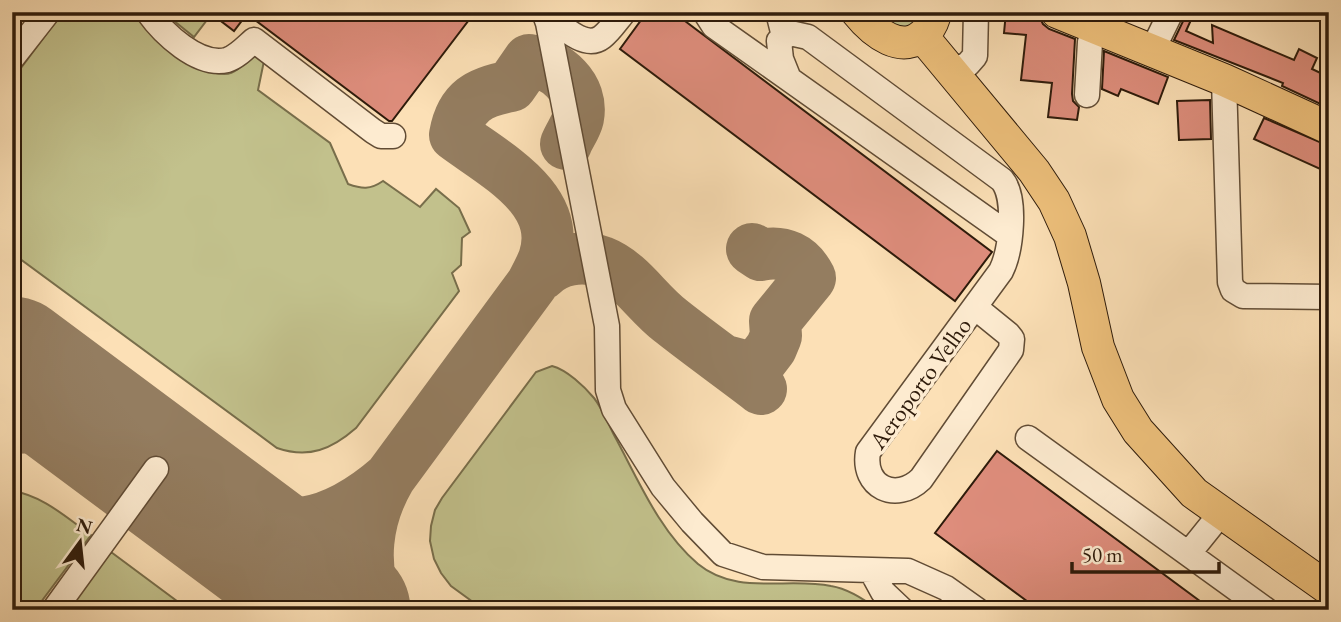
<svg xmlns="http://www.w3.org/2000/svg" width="1341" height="622" font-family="'EB Garamond',serif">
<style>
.green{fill:#c2c18c;stroke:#786e4b;stroke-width:2}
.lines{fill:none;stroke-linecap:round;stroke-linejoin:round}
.taxiway{stroke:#947d60;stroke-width:52}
.runway{stroke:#947d60;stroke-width:131}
.building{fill:#de8d7c;stroke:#2d1a0a;stroke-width:2}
.minor-casing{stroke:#614c35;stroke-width:27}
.major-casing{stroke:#2d1a0a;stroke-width:34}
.minor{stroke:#fdebd0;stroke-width:24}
.major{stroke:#eec07b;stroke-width:32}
.labels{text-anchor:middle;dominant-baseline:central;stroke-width:7;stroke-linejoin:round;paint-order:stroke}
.street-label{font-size:24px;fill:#2d1a0a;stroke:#fdebd0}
</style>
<rect width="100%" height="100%" fill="#fce0b6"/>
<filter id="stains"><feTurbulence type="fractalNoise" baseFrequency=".00286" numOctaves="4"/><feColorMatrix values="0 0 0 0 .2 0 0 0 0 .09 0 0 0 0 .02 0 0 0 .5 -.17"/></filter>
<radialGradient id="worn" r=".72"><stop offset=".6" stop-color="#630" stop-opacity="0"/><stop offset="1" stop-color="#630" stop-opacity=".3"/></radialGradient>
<path class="green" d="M63,12H135L209,71C233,79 237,70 255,54L264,61L258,90L330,143L348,184C362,189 370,190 383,181L420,207L436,189L459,208L470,232L462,238L461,265L452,273L459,291L356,428C332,449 309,459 277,448L12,253V80Z
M163,12H213L194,37Z
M870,12H924L904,33Z
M552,366C567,370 584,386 594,398C602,408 608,423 614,435C638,479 659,531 698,564C737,596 787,577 831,586C849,589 864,599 878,610H484L451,586L441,573L434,559L430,541L431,526L435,510L442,498L536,372Z
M12,491C42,495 67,518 91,535L35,610H12Z
M111,552L189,610H66Z"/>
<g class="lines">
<path class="taxiway" d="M542,274C557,259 582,255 602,262C630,273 647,303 671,321C700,344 731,366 761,389
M725,361L744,366L758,365L771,348L776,336L775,321L810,278C800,258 783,250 761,255L752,249
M12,428C61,425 101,439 144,460
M206,506C282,535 328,531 390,477
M379,610C360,565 366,518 390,477L532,284C536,276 541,267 544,259C564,199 495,165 455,135C461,101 479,92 511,86L529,60C556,64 584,87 578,118C576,127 569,136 566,144"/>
<path class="runway" d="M12,362L345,610"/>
</g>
<path class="building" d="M209,12H475L392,121H389L247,14L234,31Z
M647,12H673L992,252L955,301L620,49Z
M1006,12H1032L1039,16L1043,24L1049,29L1075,39L1072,94L1073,101L1079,107L1077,120L1048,117L1052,83L1021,80L1026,35L1004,33Z
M1185,17L1191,20L1186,31L1213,43L1212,25L1294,60L1299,49L1317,58L1312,69L1329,77V108L1282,86L1283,83L1174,40Z
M1104,51L1168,77L1158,104L1121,89L1118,96L1102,89Z
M1210,100L1211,139L1179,140L1177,101Z
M1264,118L1329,146V173L1254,139Z
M997,451L1212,610H1039L935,533Z"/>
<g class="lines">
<defs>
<path id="minor" d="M148,12C163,33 198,67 227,60C237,57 246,47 254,40L373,131L381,136H393
M544,12L548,23L607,326L608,390L614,409L663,487L692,522L723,554L763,567L908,571L946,588L977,610
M705,12L714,26L789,79
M778,12L784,36
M545,13C559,23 584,51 602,37C610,31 617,20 624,12
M1152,51L1171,12
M12,58L48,12
M951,72L968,64L975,56L976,12
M1224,80L1230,282L1233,290L1243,296L1329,297
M1087,95L1090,42L1095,27
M976,308L1008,334L1012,339L1011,350L921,479C896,503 862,487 868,452L1001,271C1011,251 1017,198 1002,180L808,37L790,33L779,41L781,59L789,79L1009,235
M1028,438L1266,610
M1189,553L1222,512
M871,570L883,592L902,610
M54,610L156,469"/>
<path id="major" d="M857,12C873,32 903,57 926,32C931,26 934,20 935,12
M1057,12L1224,80L1329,128
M922,36L1034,171L1054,201L1070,236L1084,283L1098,347L1118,399L1138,431L1194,493L1329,589"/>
</defs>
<use href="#minor" class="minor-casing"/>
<use href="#major" class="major-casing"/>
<use href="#minor" class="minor"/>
<use href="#major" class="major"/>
</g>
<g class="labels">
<g class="street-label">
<text transform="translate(920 383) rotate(-54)">Aeroporto Velho</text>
</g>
</g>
<rect width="1341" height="622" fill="none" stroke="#fce0b6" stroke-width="42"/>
<rect x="14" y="14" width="1313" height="594" fill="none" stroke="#2d1a0a" stroke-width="3.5"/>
<rect x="21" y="21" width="1299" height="580" fill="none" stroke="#2d1a0a" stroke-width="2"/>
<g transform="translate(80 542) rotate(15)" stroke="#fdebd0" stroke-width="5" paint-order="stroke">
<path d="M0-5L12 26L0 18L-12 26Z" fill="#2d1a0a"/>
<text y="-10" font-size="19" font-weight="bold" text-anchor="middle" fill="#2d1a0a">N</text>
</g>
<path d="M1072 562v10h147v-10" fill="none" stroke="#2d1a0a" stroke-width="3.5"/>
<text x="1082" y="562" font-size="21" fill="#2d1a0a" stroke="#fdebd0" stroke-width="5" paint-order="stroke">50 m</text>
<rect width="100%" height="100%" filter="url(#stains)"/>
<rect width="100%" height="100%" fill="url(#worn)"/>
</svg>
